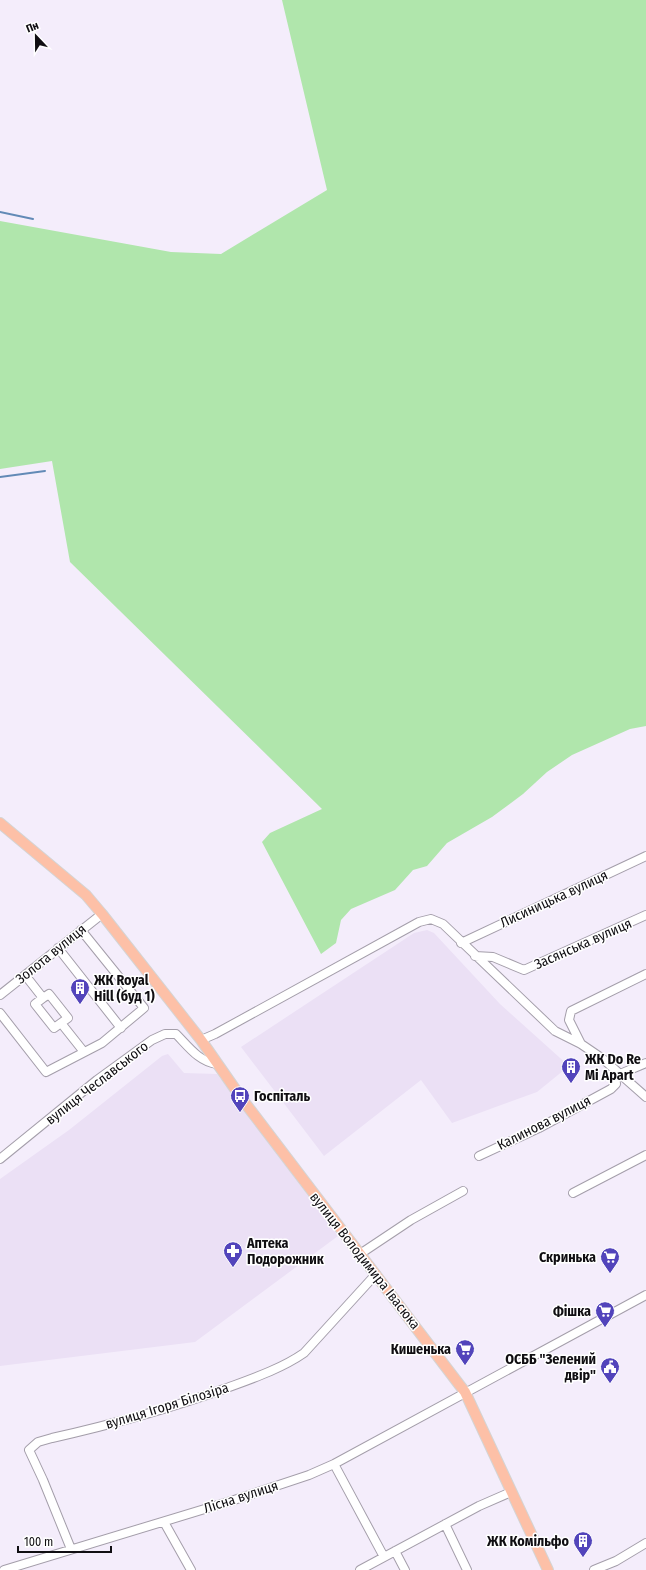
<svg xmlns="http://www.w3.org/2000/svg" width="646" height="1570" font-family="'Fira Sans Condensed',sans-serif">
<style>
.built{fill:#ebe0f5}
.green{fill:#b0e6ac}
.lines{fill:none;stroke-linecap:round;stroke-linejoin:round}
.stream{stroke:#628ab6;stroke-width:2}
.minor-casing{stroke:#a49eaa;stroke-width:10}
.major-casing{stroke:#d4d4d4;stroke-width:12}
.minor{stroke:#fff;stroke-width:8}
.major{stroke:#fdc0a7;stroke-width:10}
.labels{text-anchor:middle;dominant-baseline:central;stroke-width:3;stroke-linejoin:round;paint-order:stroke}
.street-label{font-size:14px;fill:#100e12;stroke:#fff}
.poi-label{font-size:14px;font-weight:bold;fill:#100e12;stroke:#fff;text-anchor:end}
</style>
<rect width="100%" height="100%" fill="#f4edfb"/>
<path class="built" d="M427,930L434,933L500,1004L569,1066L537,1092L452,1123L421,1080L324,1156L241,1047L414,933Z
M168,1054L184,1073L217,1074L338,1236L195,1342L0,1366V1179L69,1130L162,1056Z"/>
<path class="green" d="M282,0H646V726L630,729L572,755L547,772L523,794L492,817L447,843L427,866L413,870L395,890L351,909L341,920L336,943L321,954L262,842L270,833L322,809L70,562L52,461L0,469V221L171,252L221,254L327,190Z"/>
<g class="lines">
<path class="stream" d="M0,212L33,219
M0,477L45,471"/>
<defs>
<path id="minor" d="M461,943L646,856
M58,948L121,1028
M475,956L493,957L524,970L646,915
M25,975L43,998L49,994L68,1018L61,1023L84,1052
M0,995L102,914
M43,998L35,1004L54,1028L61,1023
M0,1013L46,1072L102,1043L144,1008L81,930
M201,1040L215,1034L419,922L431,919L443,924L555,1031L581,1044L603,1059L646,1097
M581,1044L569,1020L571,1011L646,974
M620,1074L646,1063
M479,1156L539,1128L611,1089L616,1084L614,1069
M0,1159L97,1080L152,1040L165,1034H176C188,1046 199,1062 217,1064
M573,1193L646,1155
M360,1254L411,1220L463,1191
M334,1464L384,1557
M164,1522L191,1570
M445,1524L467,1570
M71,1549L43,1480L29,1450L38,1442L52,1438C110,1425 168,1409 224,1389C251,1379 281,1369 304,1353L376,1274
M395,1551L405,1570
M4,1570L231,1501L309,1475L334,1464L646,1295
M360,1570L479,1506L511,1492
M594,1570L616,1561L646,1543"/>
<path id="major" d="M0,823L86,895L102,914L201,1040L242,1099L458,1383L465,1392L548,1570"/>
</defs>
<use href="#minor" class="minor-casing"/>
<use href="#major" class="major-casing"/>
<use href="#minor" class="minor"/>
<use href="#major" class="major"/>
</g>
<defs>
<symbol id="building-pin" viewBox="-11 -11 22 30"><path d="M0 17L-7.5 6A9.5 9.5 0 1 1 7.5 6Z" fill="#5244bb" stroke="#fff"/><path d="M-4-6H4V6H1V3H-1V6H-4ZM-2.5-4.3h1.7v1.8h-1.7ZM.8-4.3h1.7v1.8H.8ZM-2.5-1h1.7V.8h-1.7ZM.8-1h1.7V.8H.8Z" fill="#fff"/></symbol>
<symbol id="bus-pin" viewBox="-11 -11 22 30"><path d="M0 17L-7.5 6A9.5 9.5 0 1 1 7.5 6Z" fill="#5244bb" stroke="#fff"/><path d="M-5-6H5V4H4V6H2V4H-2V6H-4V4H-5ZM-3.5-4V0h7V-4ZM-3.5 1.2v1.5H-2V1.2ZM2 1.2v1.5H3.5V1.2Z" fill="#fff"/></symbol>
<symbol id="pharmacy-pin" viewBox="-11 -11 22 30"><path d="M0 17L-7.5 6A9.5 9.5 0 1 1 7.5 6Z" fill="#5244bb" stroke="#fff"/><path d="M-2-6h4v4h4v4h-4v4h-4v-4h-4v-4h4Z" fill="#fff"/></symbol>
<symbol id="supermarket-pin" viewBox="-11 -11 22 30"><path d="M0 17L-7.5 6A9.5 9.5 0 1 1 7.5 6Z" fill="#5244bb" stroke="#fff"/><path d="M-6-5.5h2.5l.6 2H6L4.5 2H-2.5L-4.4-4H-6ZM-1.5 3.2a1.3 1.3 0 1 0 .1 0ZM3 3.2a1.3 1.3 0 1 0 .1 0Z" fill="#fff"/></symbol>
<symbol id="civic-pin" viewBox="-11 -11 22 30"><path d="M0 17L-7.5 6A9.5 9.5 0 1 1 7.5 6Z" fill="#5244bb" stroke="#fff"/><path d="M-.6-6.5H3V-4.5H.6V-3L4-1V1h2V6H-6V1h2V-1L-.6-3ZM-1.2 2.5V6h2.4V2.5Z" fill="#fff"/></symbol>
</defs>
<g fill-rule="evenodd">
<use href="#building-pin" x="69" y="977" width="22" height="30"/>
<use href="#building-pin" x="560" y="1056" width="22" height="30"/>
<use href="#bus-pin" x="229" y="1085" width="22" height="30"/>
<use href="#pharmacy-pin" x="222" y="1240" width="22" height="30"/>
<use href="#supermarket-pin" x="599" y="1246" width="22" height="30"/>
<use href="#supermarket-pin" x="594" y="1300" width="22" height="30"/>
<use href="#supermarket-pin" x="454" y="1338" width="22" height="30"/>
<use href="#civic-pin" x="599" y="1356" width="22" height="30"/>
<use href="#building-pin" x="572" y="1530" width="22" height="30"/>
</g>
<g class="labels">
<g class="street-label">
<text transform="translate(554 899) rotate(-25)">Лисиницька вулиця</text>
<text transform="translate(583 944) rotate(-24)">Засянська вулиця</text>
<text transform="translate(51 954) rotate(-39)">Золота вулиця</text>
<text transform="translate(97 1083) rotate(-38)">вулиця Чеславського</text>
<text transform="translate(544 1123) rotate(-27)">Калинова вулиця</text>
<text transform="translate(365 1261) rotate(52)">вулиця Володимира Івасюка</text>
<text transform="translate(167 1406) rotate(-17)">вулиця Ігоря Білозіра</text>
<text transform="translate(241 1497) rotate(-18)">Лісна вулиця</text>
</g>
<g class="poi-label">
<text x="94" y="980" text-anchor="start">ЖК Royal<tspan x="94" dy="16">Hill (буд 1)</tspan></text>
<text x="585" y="1059" text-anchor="start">ЖК Do Re<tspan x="585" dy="16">Mi Apart</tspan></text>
<text x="254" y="1096" text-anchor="start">Госпіталь</text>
<text x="247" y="1243" text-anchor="start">Аптека<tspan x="247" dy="16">Подорожник</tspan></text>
<text x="596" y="1257">Скринька</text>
<text x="591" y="1311">Фішка</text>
<text x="451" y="1349">Кишенька</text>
<text x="596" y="1359">ОСББ "Зелений<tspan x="596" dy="16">двір"</tspan></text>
<text x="569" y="1541">ЖК Комільфо</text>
</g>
</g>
<g transform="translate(36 36) rotate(338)" stroke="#ffffff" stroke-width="3" paint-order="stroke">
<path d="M0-3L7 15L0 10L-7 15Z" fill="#100e12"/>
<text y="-6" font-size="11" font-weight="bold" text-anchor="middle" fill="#100e12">Пн</text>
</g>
<path d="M18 1546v6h93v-6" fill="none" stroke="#100e12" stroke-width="2"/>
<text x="24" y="1546" font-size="12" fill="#100e12" stroke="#ffffff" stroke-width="3" paint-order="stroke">100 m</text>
</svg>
